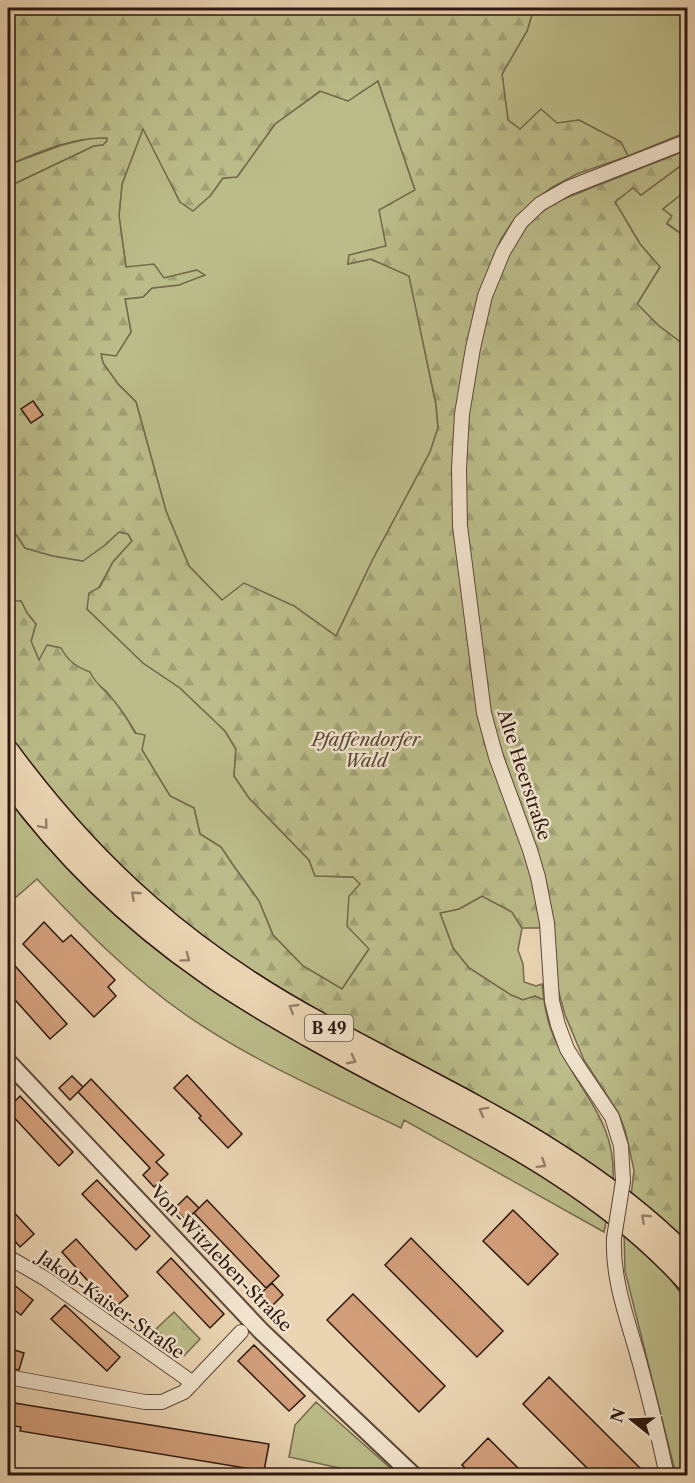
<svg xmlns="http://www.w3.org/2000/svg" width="695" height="1483" font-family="'Libre Caslon Text',serif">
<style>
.grass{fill:#bbbc89;stroke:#746a4c;stroke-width:1.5}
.forest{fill:url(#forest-firs);stroke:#746a4c;stroke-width:1.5;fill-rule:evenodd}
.park{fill:url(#park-tufts);stroke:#746a4c;stroke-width:1.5}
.building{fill:#d39f7b;stroke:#2d170f;stroke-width:1.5}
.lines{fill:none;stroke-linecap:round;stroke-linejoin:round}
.minor-casing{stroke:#5c4638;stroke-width:16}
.tertiary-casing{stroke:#5c4638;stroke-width:20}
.trunk-casing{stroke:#2d170f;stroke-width:24}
.minor{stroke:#f1e3cd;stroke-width:14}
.tertiary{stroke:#f1e3cd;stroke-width:16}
.trunk{stroke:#ead4b2;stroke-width:21}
.minor-bridge-casing{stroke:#5c4638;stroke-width:16;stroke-linecap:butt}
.minor-bridge{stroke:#f1e3cd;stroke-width:14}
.oneway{stroke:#957f69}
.labels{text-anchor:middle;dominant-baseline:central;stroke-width:5;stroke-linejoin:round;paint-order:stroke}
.shield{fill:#f1e3cd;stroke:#685448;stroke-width:1.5}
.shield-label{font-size:16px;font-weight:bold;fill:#2d170f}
.park-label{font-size:18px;font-style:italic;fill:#584934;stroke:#f1e3cd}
.street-label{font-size:18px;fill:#2d170f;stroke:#f1e3cd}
</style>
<defs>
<pattern id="forest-firs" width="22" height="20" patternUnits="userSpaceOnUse" patternTransform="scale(1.5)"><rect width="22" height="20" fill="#bbbc89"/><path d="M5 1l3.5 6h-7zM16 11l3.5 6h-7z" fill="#a1a175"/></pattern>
<pattern id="park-tufts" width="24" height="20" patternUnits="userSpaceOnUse" patternTransform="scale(1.5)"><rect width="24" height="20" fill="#bbbc89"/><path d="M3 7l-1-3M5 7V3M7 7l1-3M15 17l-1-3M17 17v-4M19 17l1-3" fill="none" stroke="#a1a175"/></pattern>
</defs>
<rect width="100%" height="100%" fill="#ead4b2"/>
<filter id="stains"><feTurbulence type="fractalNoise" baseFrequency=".00333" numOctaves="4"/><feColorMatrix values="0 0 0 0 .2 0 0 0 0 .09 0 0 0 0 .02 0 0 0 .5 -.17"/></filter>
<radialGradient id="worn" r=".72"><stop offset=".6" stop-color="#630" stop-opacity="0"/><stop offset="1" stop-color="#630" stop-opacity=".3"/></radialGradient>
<path class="grass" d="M534,8H687V132L628,156L621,142L579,120L520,129L508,120L502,74L527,31Z
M378,81L415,190L386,246L349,255L348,264L370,259L409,275L436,405L438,428L430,452L372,561L336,636L294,606L222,600L189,566L166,511L136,402L118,384L103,363L101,354L116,355L131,332L125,299L143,297L152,288L179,285L197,270L164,278L126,267L119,216L122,184L143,128L180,202L210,196L223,178L237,177L275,124L321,91L348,101Z
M91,138H107V141L103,145L94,146L8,187V165L62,145Z
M687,161V190L663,209L672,216L667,224L687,238V347L659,326L637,304L660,267L640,244L615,202L633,187L641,195Z
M8,522L25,548L53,556L82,561L105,545L119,532L128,534L132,541L113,562L87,609L143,663L180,688L225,731L236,749L234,776L249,798L309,860L315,876L354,877L360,884L369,949L342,989L303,966L273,935L259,901L233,865L221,847L200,834L194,808L170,796L142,750L136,733L124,714L106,691L95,682L90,673C76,667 68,661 60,648L48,645L39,661L31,641L36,624L27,613L21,601L8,612Z
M8,790L513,1154L607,1217L604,1232L404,1120L401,1128C328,1093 252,1061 186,1015C130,976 83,928 37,879L8,904Z
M482,896L512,912L522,928L518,950L523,964L524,982L536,986L542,984L544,1000L535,996L523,1000L511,995L469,968L453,948L440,913L459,909Z
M624,1231L660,1265L687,1302V1475H676L625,1271Z
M316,1402L396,1473L398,1475H371L289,1457L295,1425Z"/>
<path class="forest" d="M8,8H534L527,31L502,74L508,120L520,129L541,109L557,123L579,120L621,142L628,156L577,174L551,188L530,204L513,221L501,239L478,296L454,514L456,546L473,682L482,729L526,853L543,928H522L512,912L482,896L459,909L440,913L453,948L469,968L511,995L523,1000L535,996L544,1000C546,1015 550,1030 557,1044C581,1095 617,1121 613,1183L219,955L136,887L8,746V612L12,601H21L27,613L36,624L31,641L39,660L47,645L61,648C68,661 76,667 90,672C94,681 99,685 106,692C118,704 127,718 135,733L145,735L142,750L170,796L194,808L200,834L221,847L233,865L259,901L273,935L303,966L342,989L369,949L347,926L349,896L360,884L353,877L315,876L309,860L249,798L234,776L236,749L225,731L180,688L143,663L87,609L89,593L100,587L113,562L132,541L128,534L119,532L105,545L83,561L53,556L25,548L8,522V187L94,146L103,145L107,141V138C72,137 39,152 8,165ZM378,81L415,190L379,210L386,246L349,255L348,264L371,259L409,276L436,404L438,428L430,452L372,561L336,636L294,606L244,583L222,600L189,566L166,511L136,402L118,384L103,363L101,354L116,356L131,332L125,299L143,297L152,288L179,285L205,275L197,270L164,278L154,264L126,267L119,216L122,184L143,129L180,202L193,211L210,196L223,178L237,177L275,124L320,91L348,101Z
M687,150V161L641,195L633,188L615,202L640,244L660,267L637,304L659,326L687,347V1246L631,1196L634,1170L625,1130L618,1112L584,1060L565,1015L555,978L553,921L547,886L533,838L493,730L463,503L466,413L490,298L498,275L520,234L531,220L556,202Z
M687,190V238L667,223L672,216L663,209Z"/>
<path class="park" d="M174,1312L200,1339L184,1356L156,1329Z"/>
<path class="building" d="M33,401L43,415L31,423L21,409Z
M44,922L63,942L71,935L115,980L108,987L116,996L94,1017L23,944Z
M8,958L67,1024L50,1039L8,992Z
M187,1075L242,1134L228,1148L199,1118L201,1116L174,1088Z
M72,1076L83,1087L70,1100L59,1088Z
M91,1079L164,1155L156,1162L168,1174L154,1187L143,1175L150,1168L78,1092Z
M20,1096L73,1152L59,1166L8,1111V1108Z
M97,1180L150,1236L136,1250L82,1194Z
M187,1196L199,1208L186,1220L174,1209Z
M207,1200L279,1276L266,1288L194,1213Z
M8,1206L34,1234L20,1247L8,1233Z
M513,1210L558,1254L528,1285L483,1241Z
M411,1238L503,1331L477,1357L385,1265Z
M76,1239L128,1296L113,1309L62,1252Z
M171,1258L224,1314L210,1328L157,1272Z
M8,1280L33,1300L21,1315L8,1305Z
M272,1283L283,1295L270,1308L258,1296Z
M353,1294L445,1386L419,1412L327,1320Z
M65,1305L120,1357L107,1371L51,1319Z
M254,1345L305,1396L289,1411L238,1361Z
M8,1348L24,1353L19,1370L8,1368Z
M549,1377L642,1470L637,1476H595L523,1404Z
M8,1402L269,1444L264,1471L20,1431L21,1427L8,1425Z
M488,1438L526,1476H473L462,1465Z"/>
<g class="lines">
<defs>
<path id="minor" d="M623,1181L621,1146L612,1117L575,1062L567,1049L558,1025L552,1001L547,923L538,877L530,850L496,757L484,713L460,526L459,468L462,414L473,348L485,296L503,252L521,222L540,204L568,188L688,141
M614,1238C612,1281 629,1323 640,1364C650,1401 659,1438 667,1476
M8,1257L46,1279L193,1383
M8,1377L145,1402H162L184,1392L241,1332"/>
<path id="tertiary" d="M8,1062L261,1331L414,1476"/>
<path id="trunk" d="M8,751C95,869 190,953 319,1023C446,1093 585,1152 688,1258
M8,780C62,854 129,919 205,972C238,996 274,1016 309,1036C440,1111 585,1167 688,1282"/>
</defs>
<use href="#minor" class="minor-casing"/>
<use href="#tertiary" class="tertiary-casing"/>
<use href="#trunk" class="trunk-casing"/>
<use href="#minor" class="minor"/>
<use href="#tertiary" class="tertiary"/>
<use href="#trunk" class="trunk"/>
<defs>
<path id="minor-bridge" d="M614,1238L623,1181"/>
</defs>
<use href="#minor-bridge" class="minor-bridge-casing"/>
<use href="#minor-bridge" class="minor-bridge"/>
</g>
<defs><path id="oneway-chevron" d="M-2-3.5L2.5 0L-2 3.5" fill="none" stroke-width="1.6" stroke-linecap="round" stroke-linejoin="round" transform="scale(1.5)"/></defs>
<g class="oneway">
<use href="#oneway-chevron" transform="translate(44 825) rotate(50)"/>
<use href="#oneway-chevron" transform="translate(135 895) rotate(-137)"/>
<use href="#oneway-chevron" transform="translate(186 958) rotate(37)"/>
<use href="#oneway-chevron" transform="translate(293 1008) rotate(-149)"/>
<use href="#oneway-chevron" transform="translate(352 1060) rotate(28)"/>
<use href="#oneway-chevron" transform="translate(483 1111) rotate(-151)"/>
<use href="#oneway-chevron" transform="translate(542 1164) rotate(32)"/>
<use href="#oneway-chevron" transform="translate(645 1218) rotate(-138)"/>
</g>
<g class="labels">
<rect class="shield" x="305" y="1015" width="48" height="26" rx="4.5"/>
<g class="shield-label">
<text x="329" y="1028">B 49</text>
</g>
<g class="park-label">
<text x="366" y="740">Pfaffendorfer<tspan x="366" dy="21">Wald</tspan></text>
</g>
<g class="street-label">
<text transform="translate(524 775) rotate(72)">Alte Heerstraße</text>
<text transform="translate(221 1259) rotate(46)">Von-Witzleben-Straße</text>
<text transform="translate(111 1305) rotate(35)">Jakob-Kaiser-Straße</text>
</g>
</g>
<rect width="695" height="1483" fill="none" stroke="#ead4b2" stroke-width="30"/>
<rect x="9" y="9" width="677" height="1465" fill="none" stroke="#2d170f" stroke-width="3"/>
<rect x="15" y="15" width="665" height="1453" fill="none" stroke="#2d170f" stroke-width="1.5"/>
<g transform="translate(632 1420) rotate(288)" stroke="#f1e3cd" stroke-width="4.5" paint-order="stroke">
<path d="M0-4.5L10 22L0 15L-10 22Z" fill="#2d170f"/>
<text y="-9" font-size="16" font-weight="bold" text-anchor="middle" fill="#2d170f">N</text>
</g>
<rect width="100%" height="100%" filter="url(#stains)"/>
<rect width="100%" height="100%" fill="url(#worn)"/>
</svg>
